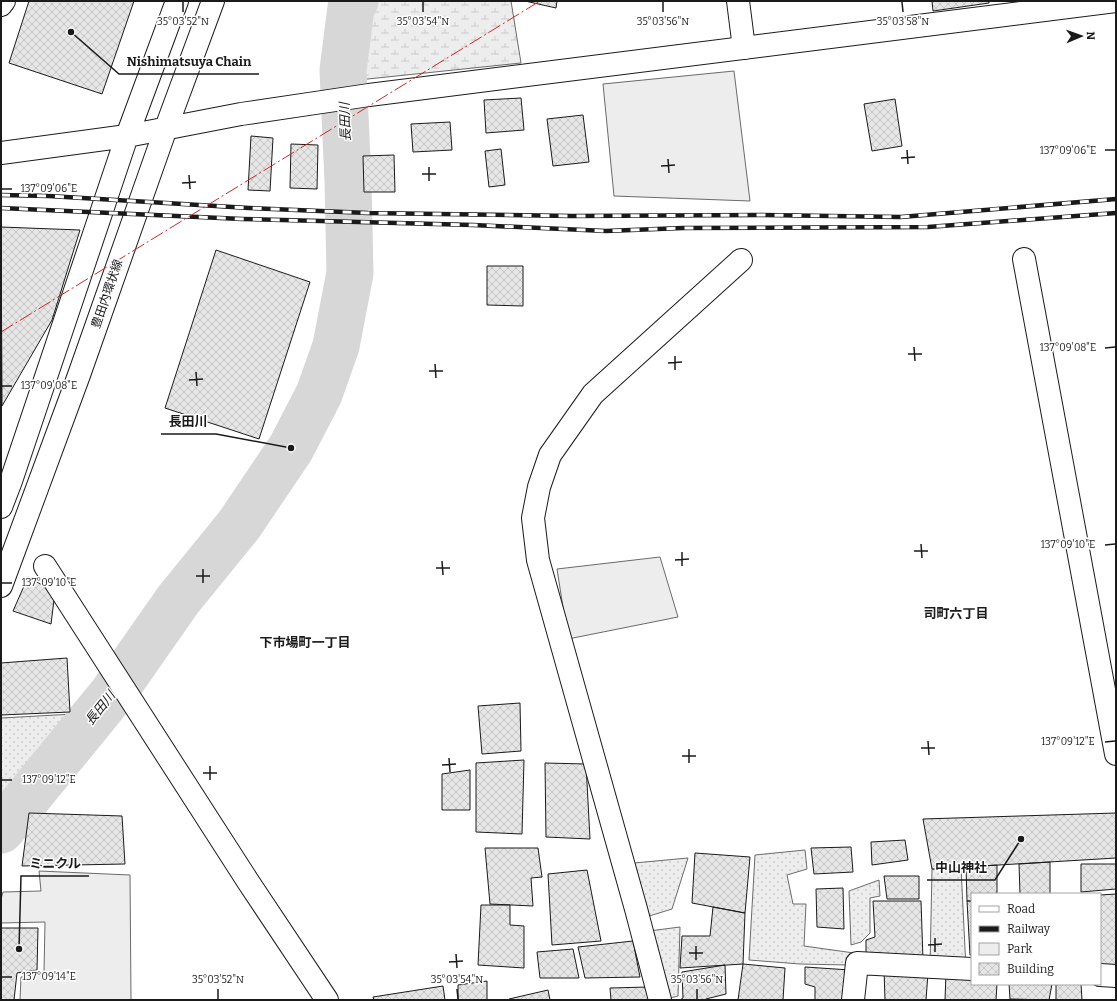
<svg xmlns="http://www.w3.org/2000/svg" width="1117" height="1001" font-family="Bitter,'Noto Sans JP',serif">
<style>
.green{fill:url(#green-dots);stroke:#6a6a6a}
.wetland{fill:url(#wetland-marsh);stroke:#6a6a6a}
.pitch{fill:#ededed;stroke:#6a6a6a}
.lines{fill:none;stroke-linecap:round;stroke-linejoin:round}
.river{stroke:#d7d7d7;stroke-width:47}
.building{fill:url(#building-cross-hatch);stroke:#1a1a1a}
.minor-casing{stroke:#1a1a1a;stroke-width:24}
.tertiary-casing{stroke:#1a1a1a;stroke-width:24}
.minor{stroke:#fff;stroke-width:22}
.tertiary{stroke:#fff;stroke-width:22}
.rail-casing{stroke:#1a1a1a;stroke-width:4.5}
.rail{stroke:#fff;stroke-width:3;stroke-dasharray:9;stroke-linecap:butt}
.power{stroke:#c62828;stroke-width:1;stroke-dasharray:14 3 2 3;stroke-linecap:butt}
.ticks{fill:none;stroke:#1a1a1a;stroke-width:1.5}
.labels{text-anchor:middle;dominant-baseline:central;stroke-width:3;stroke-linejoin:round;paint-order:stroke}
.street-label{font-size:12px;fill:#1a1a1a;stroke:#fff}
.water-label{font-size:13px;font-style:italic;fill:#1a1a1a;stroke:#fff}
.neighbourhood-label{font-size:13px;font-weight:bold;fill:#1a1a1a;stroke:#fff}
.ticks-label{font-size:10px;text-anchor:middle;fill:#1a1a1a;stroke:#fff;stroke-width:3;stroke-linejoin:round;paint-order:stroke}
.leader{fill:none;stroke:#1a1a1a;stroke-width:1.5}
.callout-dot{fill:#1a1a1a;stroke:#fff;stroke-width:1.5}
.callout-label{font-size:13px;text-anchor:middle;font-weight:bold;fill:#1a1a1a;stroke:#fff;stroke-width:3;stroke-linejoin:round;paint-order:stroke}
</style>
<defs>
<pattern id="green-dots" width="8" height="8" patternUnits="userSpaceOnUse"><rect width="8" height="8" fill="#ededed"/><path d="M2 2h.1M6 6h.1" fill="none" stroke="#cbcbcb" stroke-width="1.8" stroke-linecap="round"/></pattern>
<pattern id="wetland-marsh" width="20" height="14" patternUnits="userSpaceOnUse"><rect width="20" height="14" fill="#ededed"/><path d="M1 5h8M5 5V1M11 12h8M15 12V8" fill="none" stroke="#cbcbcb"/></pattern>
<pattern id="building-cross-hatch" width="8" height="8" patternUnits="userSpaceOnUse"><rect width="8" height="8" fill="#e6e6e6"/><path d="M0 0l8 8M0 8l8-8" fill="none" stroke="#c5c5c5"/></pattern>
</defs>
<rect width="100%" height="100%" fill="#fff"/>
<path class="green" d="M74,714L18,798L1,797V718Z
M805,850L807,869L787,875L793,904H806L804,946L854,953L848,965L800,964L749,960L755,855Z
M688,858L672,909L646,917L634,863Z
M961,867L966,969L930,967L932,869Z
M879,880L880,896L870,898V933L861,942L851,945L849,891Z
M680,927L678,996L666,999L649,931Z"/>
<path class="wetland" d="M370,1H511L521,63L358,80L363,13Z"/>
<path class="pitch" d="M734,71L750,201L614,196L603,84Z
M660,557L678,617L568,639L557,569Z
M39,871L130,875L131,1000H20L21,977L44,972L45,922L1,923V899L3,892L41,891Z"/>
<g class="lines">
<path class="river" d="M1,830L113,693L178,600L239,525L291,448L319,394L336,346L350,273L348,182L343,70L351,8L355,1"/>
</g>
<path class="building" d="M29,1H134L102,94L9,63Z
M525,1H557L556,8Z
M932,1H989V3L933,11Z
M521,98L524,130L486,133L484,100Z
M895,99L902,146L872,151L864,104Z
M583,115L589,162L553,166L547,119Z
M450,122L452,150L413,152L411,124Z
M251,136L273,138L270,191L248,190Z
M291,144L318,145L317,189L290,188Z
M501,149L505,185L489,187L485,151Z
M394,155L395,192H364L363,156Z
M1,227L80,230L52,320L2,406Z
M216,250L310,282L259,439L165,408Z
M487,266H523V306L487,305Z
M28,577L55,592L51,624L13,611Z
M67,658L70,712L1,715V663Z
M520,703L521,751L482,754L478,706Z
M524,760L522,834L476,832V763Z
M545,763L586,764L590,839L546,837Z
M470,770V810H442V774Z
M29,813L122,816L125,864L22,866Z
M1116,813V858L932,869L923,819Z
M905,840L908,860L872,865L871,842Z
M851,847L853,872L814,874L811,848Z
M485,848H538L542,877L531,878L533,906L490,904Z
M695,853L750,857L745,913L692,903Z
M1050,862V894H1020L1019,864Z
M1081,864H1116V889L1081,892Z
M997,865V894H972V901H967L966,867Z
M587,870L601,941L552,945L548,874Z
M884,876H919V899H887Z
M843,888L844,929L817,927L816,889Z
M1116,894V965L1100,966V895Z
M873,901H921L923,960L866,958V940L875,937Z
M967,901H972V955H970Z
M481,905H510V925L524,926V968L478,965Z
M713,907L745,913L743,964L680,968L682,936H710Z
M1,928H38L37,970L17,973L14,1000H1Z
M633,941L640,977L585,978L578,947Z
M573,949L579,978H540L537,952Z
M743,964L785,968L783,1000H738Z
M725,965L726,994L706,999V1000H680L683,998L682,972Z
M805,967L850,970L847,1000H815V987L805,984Z
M884,970L928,973L926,1000H885Z
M946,973L972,974V984H997L996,1000H945Z
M487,981V1000H458V985Z
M1009,984H1052L1049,1000L1010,999Z
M1056,984H1081L1082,1000H1056Z
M443,986L445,1000H374L373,997Z
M648,987L651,1000H611L610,988Z
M548,990L550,1000H510L509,999Z"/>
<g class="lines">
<defs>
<path id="minor" d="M738,1L744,48
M1,5L4,1
M1024,259L1116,754
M45,566L249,883L327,1000
M1100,975L1116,976
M660,1000L636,909L538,560L533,518L539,487L550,455L593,394L741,260
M853,1000L857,963L972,969"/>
<path id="tertiary" d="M1,153L127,136L241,114L369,95L1116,1
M1,507L11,481L127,136L177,1
M1,586L79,375L166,128L213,1"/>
</defs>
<use href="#minor" class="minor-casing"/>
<use href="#tertiary" class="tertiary-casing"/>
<use href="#minor" class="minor"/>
<use href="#tertiary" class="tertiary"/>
<defs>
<path id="rail" d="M1,195L49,196L249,208L368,213L572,216L761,215L901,217L1116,199
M1,208L242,219L473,225L606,231L683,228L928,227L1116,213"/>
</defs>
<use href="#rail" class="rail-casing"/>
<use href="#rail" class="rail"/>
<path class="power" d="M1,332L540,1"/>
</g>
<path class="ticks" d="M183,2V12M423,2V12M663,2V12M902,2L903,12M907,150L908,164M1105,150H1115M901,158L915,157M668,159L669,173M661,166L675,165M429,167V181M422,174H436M189,175L190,189M182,183L196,182M2,189H12M914,347L915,361M1105,348L1115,347M908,354H922M675,356V370M668,363L682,362M435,364L436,378M429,371H443M196,372L197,386M189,380L203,379M2,386H12M921,544L922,558M1105,545L1115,544M914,551H928M682,552V566M675,560L689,559M442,561L443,575M436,568H450M203,569V583M196,576H210M2,583H12M928,741L929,755M1105,742L1115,741M921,748H935M689,749V763M682,756H696M449,758L450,772M442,765L456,764M210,766V780M203,773H217M2,780H12M935,938V952M928,945L942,944M696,946V960M689,953H703M456,954L457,968M449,962L463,961M2,977H12M218,989V999M457,989L458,999M697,989V999"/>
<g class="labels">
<g class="street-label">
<text transform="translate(107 294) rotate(-71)">豊田内環状線</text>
</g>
<g class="water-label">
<text transform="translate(345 122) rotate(-92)">長田川</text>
<text transform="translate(100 708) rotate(-51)">長田川</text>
</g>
<g class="neighbourhood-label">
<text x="956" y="613">司町六丁目</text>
<text x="305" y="642">下市場町一丁目</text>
</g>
</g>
<g class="ticks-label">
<text x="183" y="25">35°03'52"N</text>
<text x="423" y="25">35°03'54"N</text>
<text x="663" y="25">35°03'56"N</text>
<text x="903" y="25">35°03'58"N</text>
<text x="1068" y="154">137°09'06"E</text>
<text x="49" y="192">137°09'06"E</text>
<text x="1068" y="351">137°09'08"E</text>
<text x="49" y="389">137°09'08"E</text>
<text x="1068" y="548">137°09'10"E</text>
<text x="49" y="586">137°09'10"E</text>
<text x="1068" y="745">137°09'12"E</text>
<text x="49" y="783">137°09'12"E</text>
<text x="49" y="980">137°09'14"E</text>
<text x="218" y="983">35°03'52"N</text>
<text x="457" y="983">35°03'54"N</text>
<text x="697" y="983">35°03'56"N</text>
</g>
<path class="leader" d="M71 32L119 74H259M291 448L216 434H161M19 949L21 876H89M1021 839L995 880H927"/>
<g class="callout-dot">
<circle cx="71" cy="32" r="4"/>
<circle cx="291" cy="448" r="4"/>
<circle cx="19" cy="949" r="4"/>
<circle cx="1021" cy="839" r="4"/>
</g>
<g class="callout-label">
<text x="189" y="66">Nishimatsuya Chain</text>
<text x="188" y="426">長田川</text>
<text x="55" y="868">ミニクル</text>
<text x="961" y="872">中山神社</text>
</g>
<rect width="1117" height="1001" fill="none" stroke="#1a1a1a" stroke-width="4"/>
<rect x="971" y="893" width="130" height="92" fill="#ffffff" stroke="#a3a3a3"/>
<rect x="979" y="906" width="20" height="6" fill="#ffffff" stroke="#a3a3a3"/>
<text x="1007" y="913" font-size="12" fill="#1a1a1a">Road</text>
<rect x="979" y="926" width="20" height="6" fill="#1a1a1a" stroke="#a3a3a3"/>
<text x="1007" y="933" font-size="12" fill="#1a1a1a">Railway</text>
<rect x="979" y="943" width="20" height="12" fill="#ededed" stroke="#a3a3a3"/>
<text x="1007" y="953" font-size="12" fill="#1a1a1a">Park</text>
<rect x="979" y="963" width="20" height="12" fill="url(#building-cross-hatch)" stroke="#a3a3a3"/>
<text x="1007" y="973" font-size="12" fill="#1a1a1a">Building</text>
<g transform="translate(1081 36) rotate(88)" stroke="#ffffff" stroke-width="3" paint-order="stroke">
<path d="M0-3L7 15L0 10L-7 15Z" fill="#1a1a1a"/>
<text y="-6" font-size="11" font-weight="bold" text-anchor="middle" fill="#1a1a1a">N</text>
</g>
</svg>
